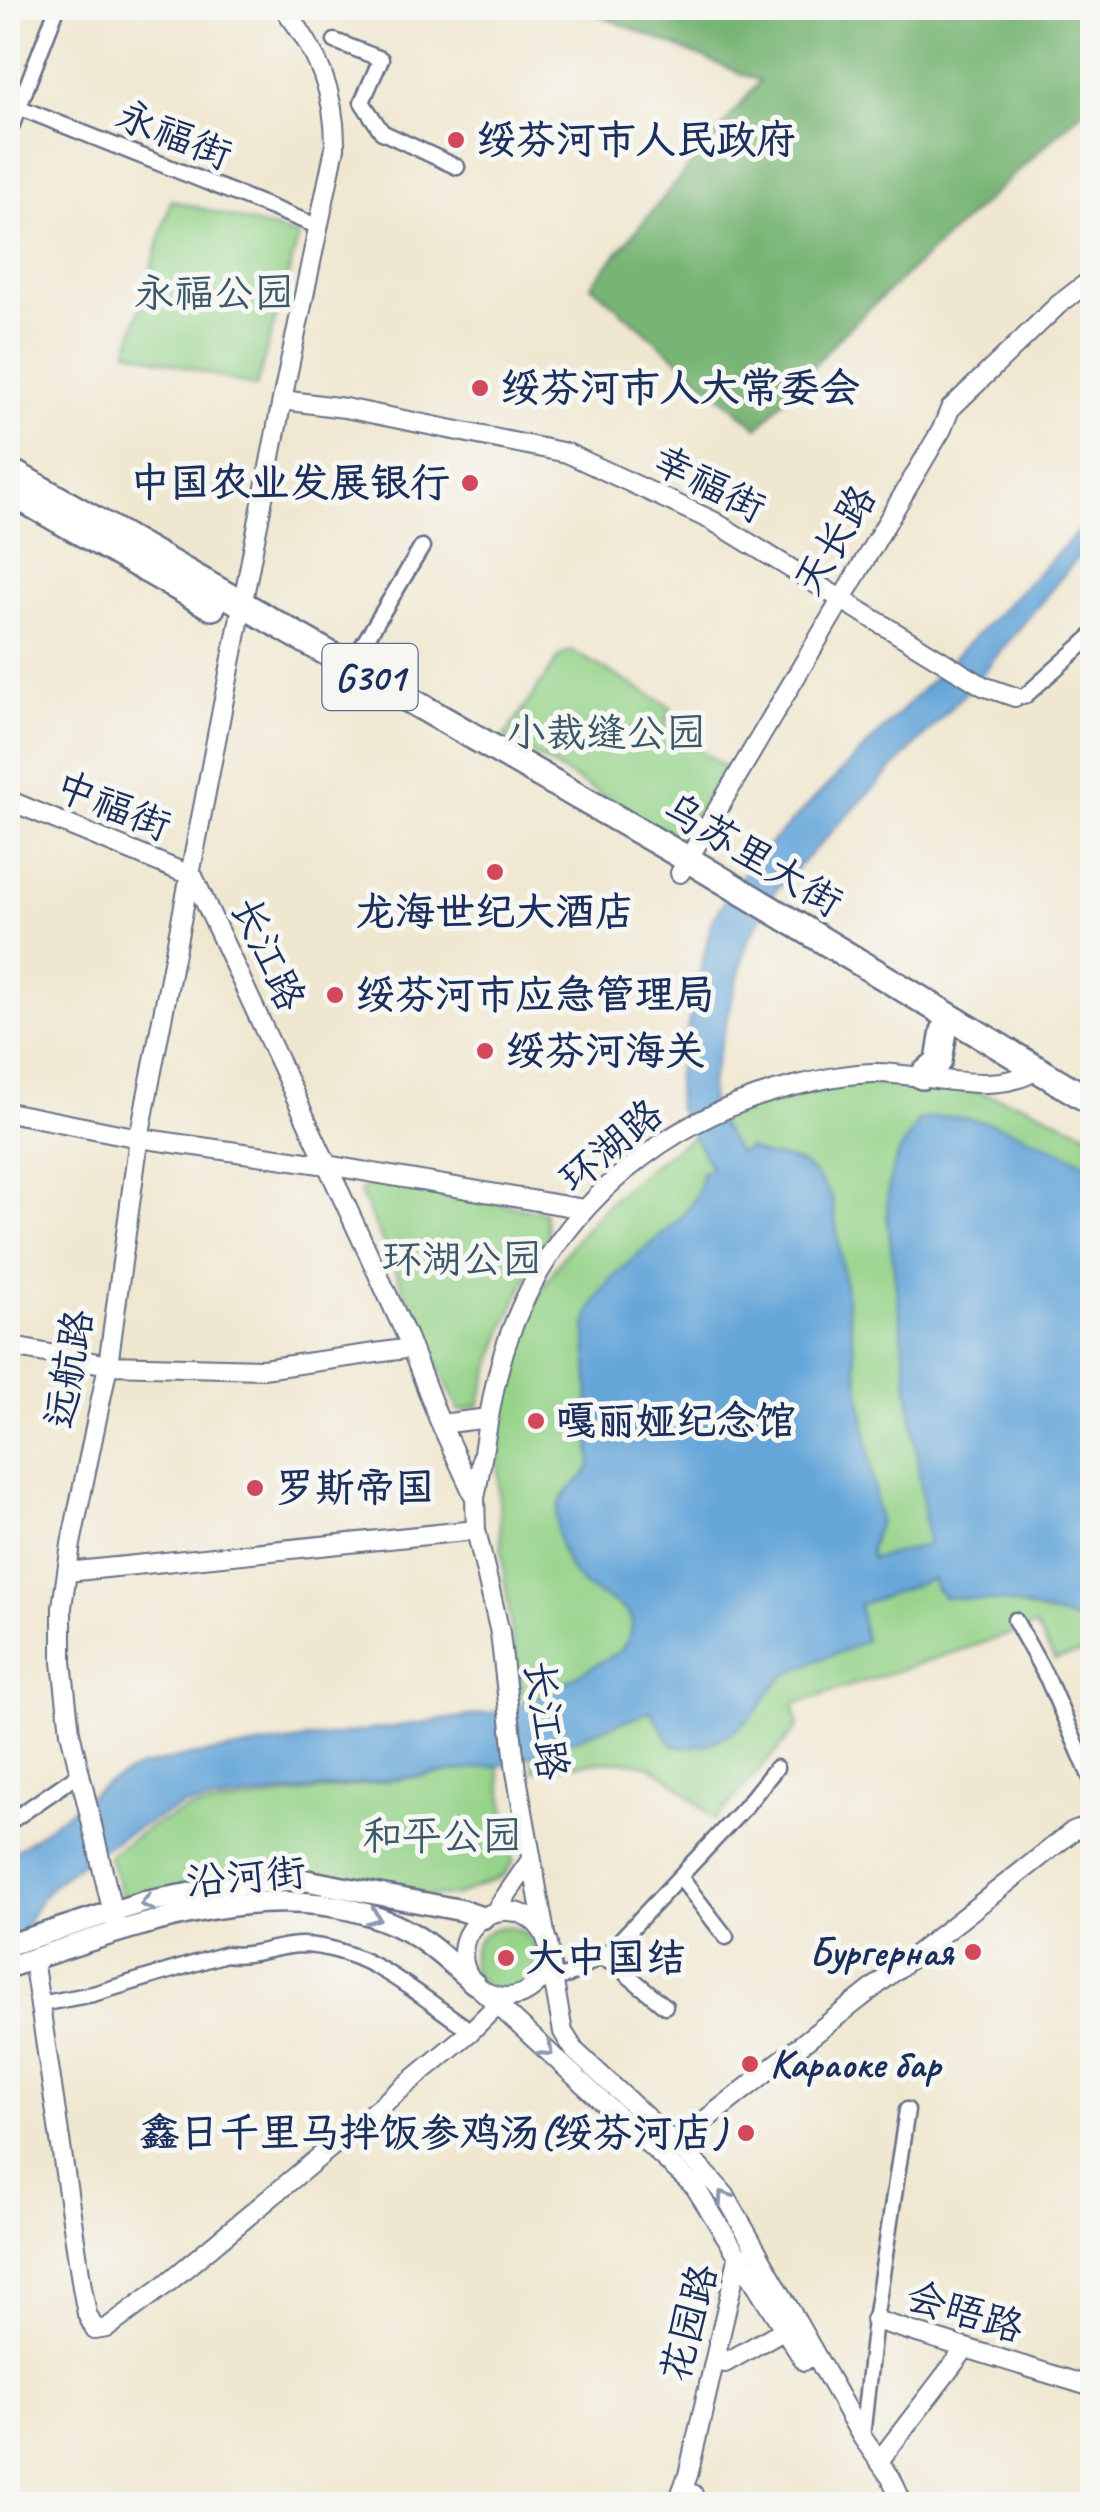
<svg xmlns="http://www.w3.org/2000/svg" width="1100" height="2512" font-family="Caveat,'LXGW WenKai TC',sans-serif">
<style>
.green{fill:#95d389;stroke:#588174;stroke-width:2.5}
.forest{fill:#78b575;stroke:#4a726a;stroke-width:2.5}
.water{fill:#65a6d9;stroke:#406a9c;stroke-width:2.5}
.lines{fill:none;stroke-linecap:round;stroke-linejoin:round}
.street-casing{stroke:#666f86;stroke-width:19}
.secondary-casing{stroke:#666f86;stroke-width:22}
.primary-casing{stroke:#666f86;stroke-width:25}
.highway-casing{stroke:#666f86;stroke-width:30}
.street{stroke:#fff;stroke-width:14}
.secondary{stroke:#fff;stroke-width:18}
.primary{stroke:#fff;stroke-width:20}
.highway{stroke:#fff;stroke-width:25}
.oneway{stroke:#8d97ae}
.poi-dot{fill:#d1495b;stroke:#f6f6f2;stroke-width:4}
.labels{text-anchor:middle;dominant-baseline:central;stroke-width:10;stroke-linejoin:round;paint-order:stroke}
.shield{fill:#f6f6f2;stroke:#5d6b8a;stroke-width:2.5}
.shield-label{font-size:38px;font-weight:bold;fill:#1b2f5e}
.street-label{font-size:40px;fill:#1b2f5e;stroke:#f6f6f2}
.poi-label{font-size:40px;font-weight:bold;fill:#1b2f5e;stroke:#f6f6f2;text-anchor:start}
.park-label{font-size:40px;fill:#3a5869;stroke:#f6f6f2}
</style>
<rect width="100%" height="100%" fill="#f6f6f2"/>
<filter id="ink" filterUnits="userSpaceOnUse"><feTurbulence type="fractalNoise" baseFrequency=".01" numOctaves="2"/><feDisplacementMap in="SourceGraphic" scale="20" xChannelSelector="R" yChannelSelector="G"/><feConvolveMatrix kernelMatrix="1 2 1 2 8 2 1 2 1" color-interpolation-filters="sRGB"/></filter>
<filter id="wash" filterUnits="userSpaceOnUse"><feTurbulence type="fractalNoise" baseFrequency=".0048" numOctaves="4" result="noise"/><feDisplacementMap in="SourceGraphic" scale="40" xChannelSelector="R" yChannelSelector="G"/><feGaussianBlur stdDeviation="2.25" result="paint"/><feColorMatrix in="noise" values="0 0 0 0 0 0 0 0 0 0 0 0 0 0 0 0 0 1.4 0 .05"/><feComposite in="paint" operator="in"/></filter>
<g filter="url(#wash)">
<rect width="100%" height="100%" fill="#f0e7d0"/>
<path class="green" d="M171,200L299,236L256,387L128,351Z
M571,650L671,707L665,726L726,768L680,841L504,737L561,655Z
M884,1082L969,1090L1026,1105L1092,1135V1650L1055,1660L1035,1626L794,1704L798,1727L715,1820C695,1803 671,1774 646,1765C613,1755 568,1767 534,1771C517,1661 493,1552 500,1440C501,1423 500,1404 504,1387C527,1280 606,1189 697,1135C710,1127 723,1117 736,1112C784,1094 834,1085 884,1082Z
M373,1180L544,1212L549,1238C516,1292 495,1345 479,1406L459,1411L360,1192Z
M498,1765L513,1862L503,1876L455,1896L420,1895L297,1873L125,1904L108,1855L151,1826L187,1810Z
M472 1960a33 33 0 1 1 66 0a33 33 0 1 1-66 0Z"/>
<path class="forest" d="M582,8H1092V102L843,333L758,428L591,285L760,81Z"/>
<path class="water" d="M1092,518V540L972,686L776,890L747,943L710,1085L711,1110L738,1153L749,1148C765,1159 780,1155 797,1162C812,1168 823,1184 832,1197L879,1521L870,1548L871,1559L928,1545L887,1214C887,1172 896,1156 918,1121C975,1104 1040,1143 1092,1165V1625L1006,1602L944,1597L936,1589L933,1579L859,1605L865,1641C840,1655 809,1660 786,1676C772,1685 766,1700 756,1712C735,1735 702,1753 672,1745L651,1711L504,1765L183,1806C143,1823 64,1866 39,1902C32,1913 26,1926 20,1937L8,1941V1863L12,1854L105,1784L140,1767L189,1756L490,1713L525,1705L620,1651C655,1608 605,1603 584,1585C565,1570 555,1538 557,1514C560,1488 584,1485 591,1463L586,1325C602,1255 698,1236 702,1172L711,1168L677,1107L676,1079L712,920L748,866Z"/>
</g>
<g filter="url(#ink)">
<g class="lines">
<defs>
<path id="street" d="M335,41L381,59L362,102L382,132L457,167
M8,103L317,226
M8,135L57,8
M350,666L422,547
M1015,697L1025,696L1092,636
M1015,1620L1048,1680L1092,1781
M8,1823L79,1774
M680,1877L726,1937
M599,1958L613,1963L665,2006
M553,1979L569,1975L611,1950L744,1808L776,1768
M40,2004L93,1994L226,1954C252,1958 276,1945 302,1945C368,1947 419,1996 471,2031
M862,2437L875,2320L907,2110"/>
<path id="secondary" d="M282,400L345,408L567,453L713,521L983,686L1015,697
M8,800L192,876
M680,873L942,429L950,409L1058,305L1092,279
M193,876L407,1337L439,1420L475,1498L476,1530L500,1633L516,1772L546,1939
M8,1112L139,1138L327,1165L584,1209
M8,1346L108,1365L263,1369L411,1348
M441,1424L488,1418
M475,1498C487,1438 491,1378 515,1321C564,1202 669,1116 794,1086C820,1080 848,1073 876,1073C926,1073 996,1098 1038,1069
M67,1572L476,1530
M463 1954a43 43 0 1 1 86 0a43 43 0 1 1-86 0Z
M494,1913L530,1861
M115,1922L70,1732L62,1662V1607L71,1544L108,1365L139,1138L282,400L335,148C336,93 317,51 284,8
M549,1955L563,2032L575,2051L701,2168L725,2195L862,2437L891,2478L903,2504
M33,1959L82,2287L87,2314L95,2330L107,2328L165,2285L471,2031L505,1997L500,2006
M475,1984L695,2187L804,2361
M676,2143L1073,1831L1092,1824
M875,2320L1092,2387
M725,2363L785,2329
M879,2461L965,2349
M677,2504L688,2475L738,2259L741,2256
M692,2504L693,2494"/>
<path id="primary" d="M8,1945L144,1902L243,1884L299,1879L460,1910L483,1918
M8,1967C131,1928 285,1864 409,1932C433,1945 454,1967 475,1984"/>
<path id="highway" d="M8,470L689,860L1092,1102
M8,491L212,607
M922,1076L939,1061L944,1031"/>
</defs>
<use href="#street" class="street-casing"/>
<use href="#secondary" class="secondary-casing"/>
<use href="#primary" class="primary-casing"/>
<use href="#highway" class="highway-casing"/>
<use href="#street" class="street"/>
<use href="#secondary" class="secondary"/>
<use href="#primary" class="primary"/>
<use href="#highway" class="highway"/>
</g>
<defs><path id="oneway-chevron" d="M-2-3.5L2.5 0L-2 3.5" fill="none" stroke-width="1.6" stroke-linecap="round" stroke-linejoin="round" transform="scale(2.5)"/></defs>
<g class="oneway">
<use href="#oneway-chevron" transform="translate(147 1903) rotate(167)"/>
<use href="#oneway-chevron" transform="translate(374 1917) rotate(22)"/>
<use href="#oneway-chevron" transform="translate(547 2050) rotate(43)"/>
<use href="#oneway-chevron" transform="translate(724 2197) rotate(-125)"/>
</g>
</g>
<g class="poi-dot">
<circle cx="456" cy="140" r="10"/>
<circle cx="480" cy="388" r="10"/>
<circle cx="470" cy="483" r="10"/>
<circle cx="495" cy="872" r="10"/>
<circle cx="335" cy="995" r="10"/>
<circle cx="485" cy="1051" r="10"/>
<circle cx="536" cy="1421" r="10"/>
<circle cx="255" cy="1488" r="10"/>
<circle cx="973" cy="1952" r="10"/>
<circle cx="506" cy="1958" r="10"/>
<circle cx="750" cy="2064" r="10"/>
<circle cx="746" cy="2133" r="10"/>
</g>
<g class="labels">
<rect class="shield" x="322.5" y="644" width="95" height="66" rx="8"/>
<g class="shield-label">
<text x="370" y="677">G301</text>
</g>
<g class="street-label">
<text transform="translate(174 135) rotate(22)">永福街</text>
<text transform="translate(709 484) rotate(27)">幸福街</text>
<text transform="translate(835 540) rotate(-59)">天长路</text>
<text transform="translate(113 806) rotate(22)">中福街</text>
<text transform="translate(753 855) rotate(31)">乌苏里大街</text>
<text transform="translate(268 954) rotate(65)">长江路</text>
<text transform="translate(611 1146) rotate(-40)">环湖路</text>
<text transform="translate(69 1369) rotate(-80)">远航路</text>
<text transform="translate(546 1720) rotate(83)">长江路</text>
<text transform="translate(246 1877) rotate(-5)">沿河街</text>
<text transform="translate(965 2312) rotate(17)">会晤路</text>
<text transform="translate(689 2323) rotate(-75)">花园路</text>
</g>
<g class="poi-label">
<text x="476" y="140">绥芬河市人民政府</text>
<text x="500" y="388">绥芬河市人大常委会</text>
<text x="450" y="483" text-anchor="end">中国农业发展银行</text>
<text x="495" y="912" text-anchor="middle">龙海世纪大酒店</text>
<text x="355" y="995">绥芬河市应急管理局</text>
<text x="505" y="1051">绥芬河海关</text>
<text x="556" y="1421">嘎丽娅纪念馆</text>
<text x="275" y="1488">罗斯帝国</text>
<text x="953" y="1952" text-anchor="end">Бургерная</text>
<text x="526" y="1958">大中国结</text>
<text x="770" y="2064">Караоке бар</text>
<text x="726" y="2133" text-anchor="end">鑫日千里马拌饭参鸡汤(绥芬河店)</text>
</g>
<g class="park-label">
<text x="214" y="293">永福公园</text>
<text x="606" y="733">小裁缝公园</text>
<text x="462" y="1259">环湖公园</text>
<text x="442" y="1836">和平公园</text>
</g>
</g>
<rect width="1100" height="2512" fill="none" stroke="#f6f6f2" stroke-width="40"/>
</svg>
